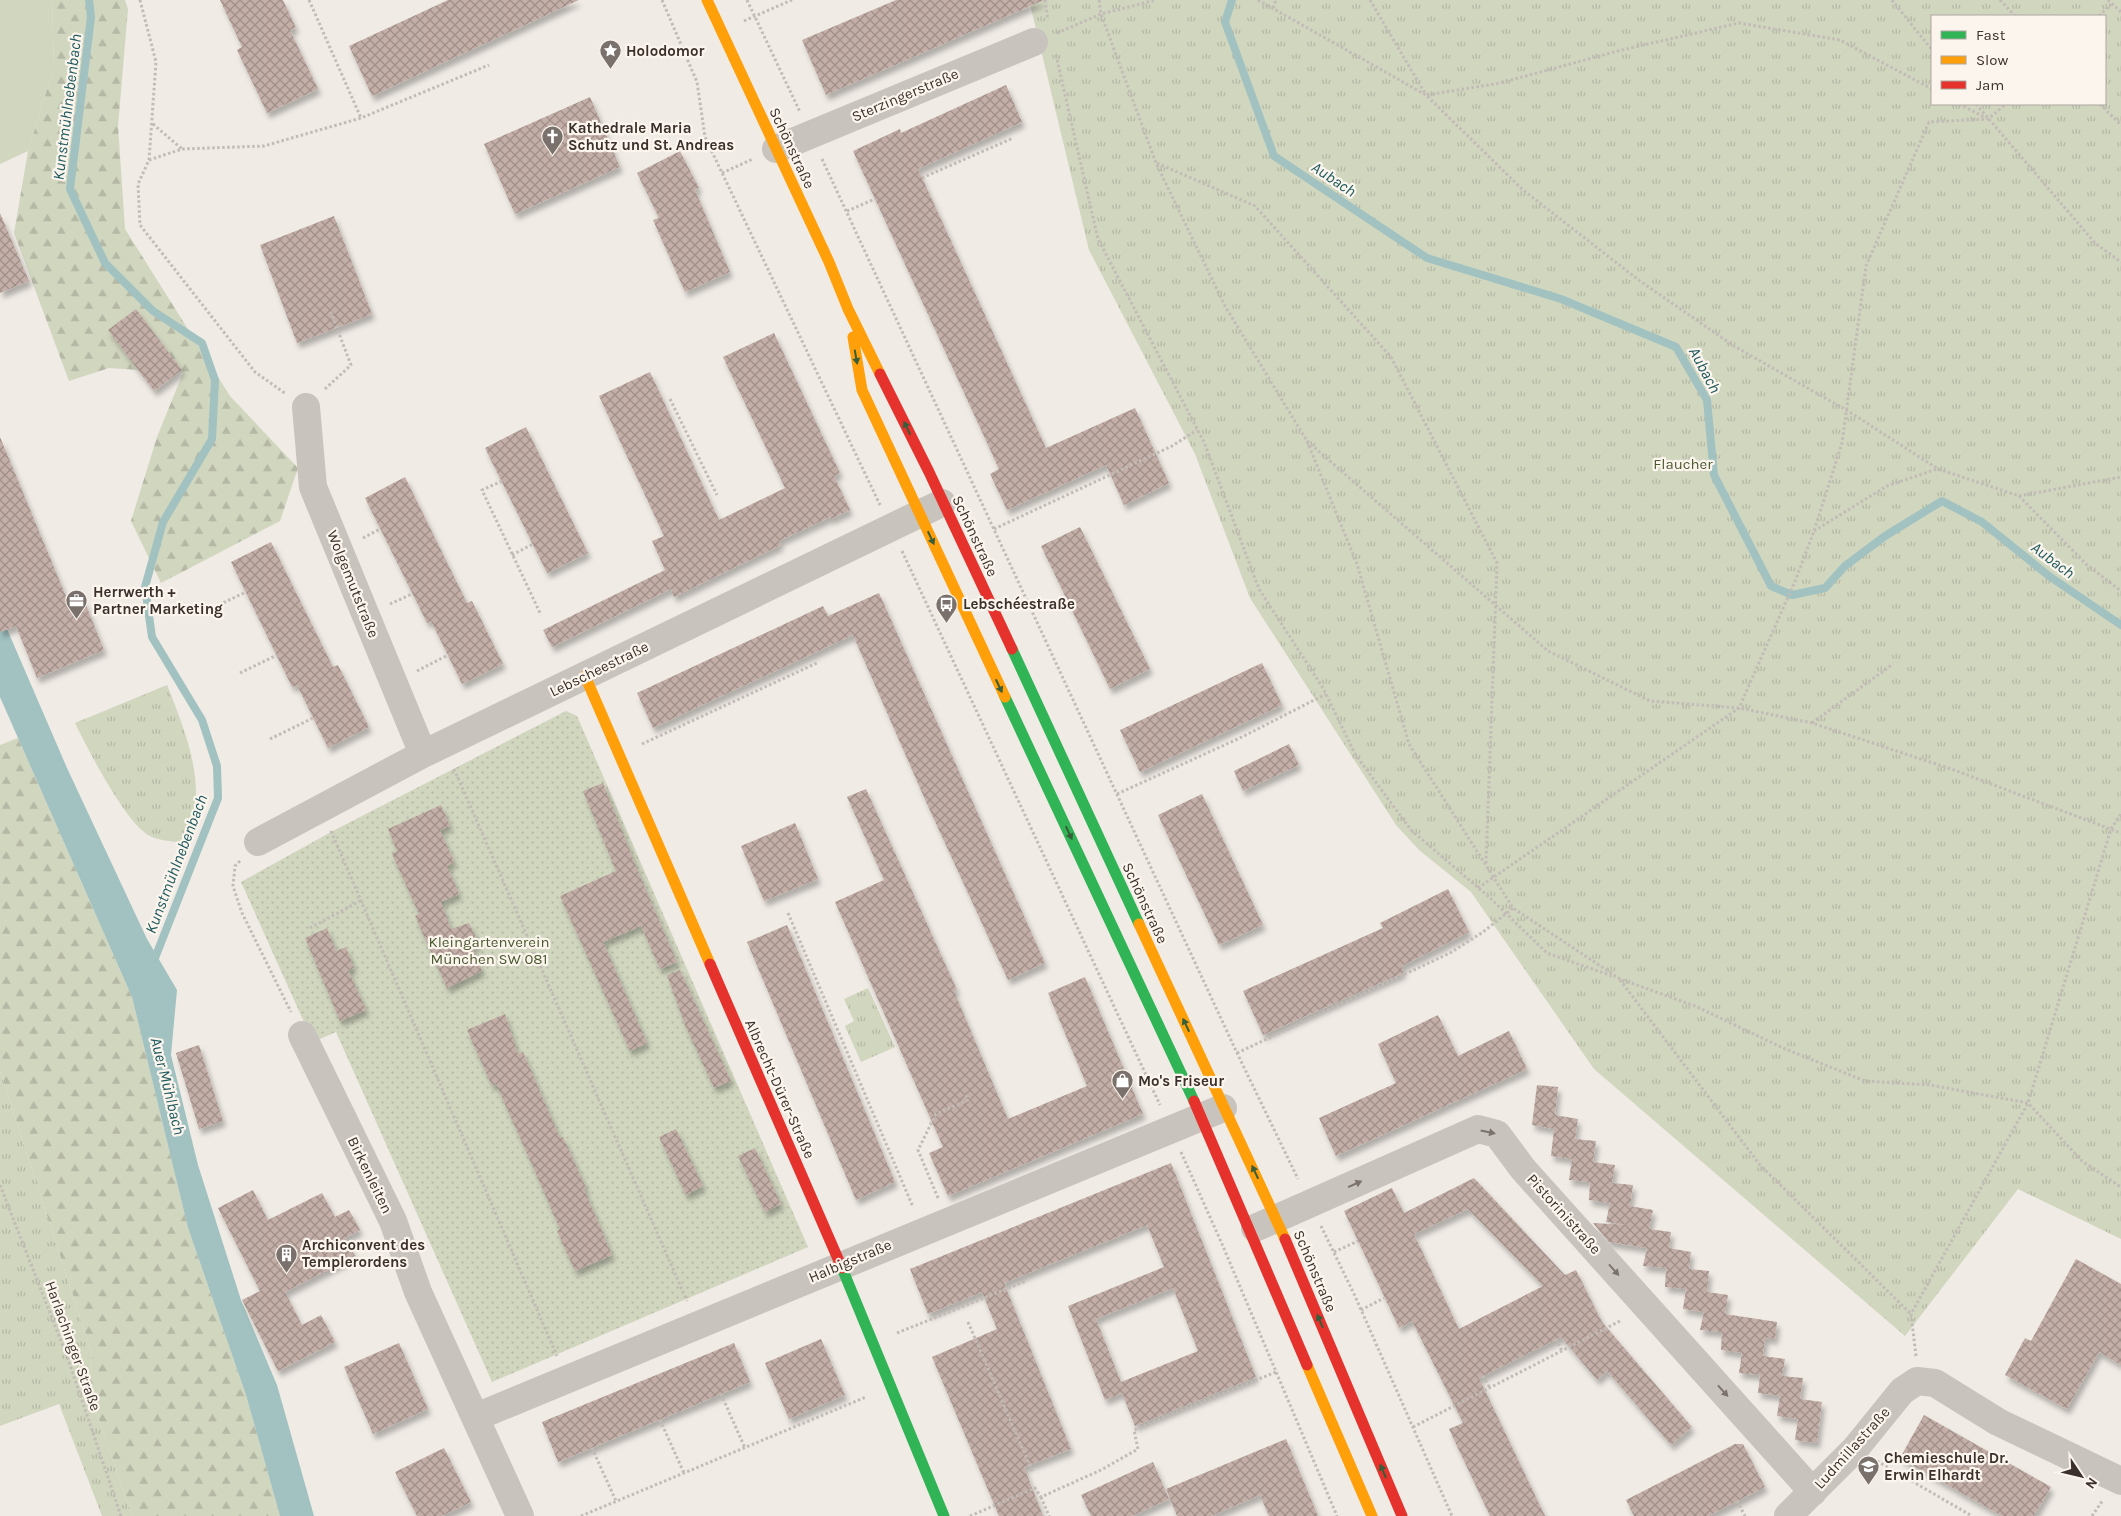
<svg xmlns="http://www.w3.org/2000/svg" width="2121" height="1516" font-family="Karla,sans-serif">
<style>
.grass{fill:#d1d6bf}
.forest{fill:url(#forest-firs)}
.park{fill:url(#park-tufts);fill-rule:evenodd}
.garden{fill:url(#garden-dots)}
.water{fill:#a1c2c1}
.lines{fill:none;stroke-linecap:round;stroke-linejoin:round}
.stream{stroke:#a1c2c1;stroke-width:8}
.building{fill:url(#building-cross-hatch);fill-rule:evenodd;filter:url(#shadow)}
.path{stroke:#c2bbb6;stroke-width:3;stroke-dasharray:2.5 2.5;stroke-linecap:butt}
.street{stroke:#c9c3be;stroke-width:28}
.fast{stroke:#30b455;stroke-width:11}
.slow{stroke:#ff9f0a;stroke-width:11}
.jam{stroke:#e5322d;stroke-width:11}
.oneway{fill:#375e3a}
.oneway2{fill:#7b726d}
.labels{text-anchor:middle;dominant-baseline:central;stroke-width:4.5;stroke-linejoin:round;paint-order:stroke}
.poi-label{font-size:15px;font-weight:bold;fill:#3b302b;stroke:#fbf5ee;text-anchor:start}
.street-label{font-size:15px;fill:#3b302b;stroke:#fbf5ee}
.park-label{font-size:15px;fill:#4a5a2e;stroke:#fbf5ee}
.water-label{font-size:16px;font-style:italic;fill:#1f5a5e;stroke:#fbf5ee}
</style>
<defs>
<pattern id="forest-firs" width="22" height="20" patternUnits="userSpaceOnUse" patternTransform="scale(1.25)"><rect width="22" height="20" fill="#d1d6bf"/><path d="M5 1l3.5 6h-7zM16 11l3.5 6h-7z" fill="#b4b8a4"/></pattern>
<pattern id="park-tufts" width="24" height="20" patternUnits="userSpaceOnUse" patternTransform="scale(1.25)"><rect width="24" height="20" fill="#d1d6bf"/><path d="M3 7l-1-3M5 7V3M7 7l1-3M15 17l-1-3M17 17v-4M19 17l1-3" fill="none" stroke="#b4b8a4"/></pattern>
<pattern id="garden-dots" width="8" height="8" patternUnits="userSpaceOnUse" patternTransform="scale(1.25)"><rect width="8" height="8" fill="#d1d6bf"/><path d="M2 2h.1M6 6h.1" fill="none" stroke="#b4b8a4" stroke-width="1.8" stroke-linecap="round"/></pattern>
<pattern id="building-cross-hatch" width="8" height="8" patternUnits="userSpaceOnUse" patternTransform="scale(1.25)"><rect width="8" height="8" fill="#c3afa7"/><path d="M0 0l8 8M0 8l8-8" fill="none" stroke="#a08f88"/></pattern>
<filter id="shadow"><feDropShadow dx="3" dy="5.5" stdDeviation="2.5" flood-color="#0004"/></filter>
</defs>
<rect width="100%" height="100%" fill="#f0ebe5"/>
<path class="grass" d="M0,0H52L54,67L28,151L0,164Z"/>
<path class="forest" d="M52,0H125L128,9L118,126L125,229L230,396L298,468L280,521L161,583L131,521L157,437L183,373L109,368L69,381L14,233L28,151L54,67Z
M18,738L132,997L188,1228L246,1395L280,1516H132L88,1388L92,1354L0,1071V745Z"/>
<path class="park" d="M1029,0H2121V1239L2018,1189L1905,1336L1594,1069L1471,892L1419,850L1396,825L1250,598L1195,454L1089,250ZM1932,16H2105V104H1932Z
M167,685C182,723 204,775 193,817C191,826 186,834 183,843C173,841 161,841 152,837C127,827 88,749 75,723Z
M868,988L895,1047L861,1062L845,1026L854,1021L844,999Z
M0,1071L92,1354L88,1388L132,1516H102L59,1404L0,1426Z"/>
<path class="garden" d="M566,711L577,716L808,1247L492,1382L336,1032L313,1042L241,882L331,832Z"/>
<path class="water" d="M7,629L67,768L147,939L177,990L171,1055L198,1165L241,1300L277,1385L314,1516H280L246,1395L188,1228L132,997L0,697V632Z"/>
<g class="lines">
<path class="stream" d="M89,0L91,17L70,189L105,263L153,311L202,343L215,380L212,439L163,522L145,587L152,637L202,720L217,766L218,798L153,963
M1232,0L1225,22L1274,156L1427,258L1561,299L1676,347L1707,400L1714,475L1771,586L1792,595L1825,588L1845,566L1885,536L1942,501L1982,522L2049,576L2121,625"/>
</g>
<path class="building" d="M220,0H283L296,28L290,30L318,89L267,113L237,50L242,47Z
M448,0H579L372,96L349,46Z
M896,0H1044L826,95L802,40Z
M1006,85L1022,122L918,169L1046,448L1135,408L1169,483L1124,505L1106,465L1007,510L990,474L999,469L853,151L900,129L901,133Z
M590,97L620,167L515,214L484,144Z
M680,151L699,188L695,190L730,272L685,292L653,220L659,218L637,173Z
M0,213L29,281L0,293Z
M334,216L372,314L297,343L260,245Z
M136,309L182,370L154,391L108,330Z
M774,333L840,473L834,476L850,510L831,519L830,517L779,541L781,545L674,597L671,589L552,647L543,630L665,570L652,541L664,536L599,396L650,372L719,520L785,488L723,357Z
M526,427L588,553L547,573L485,448Z
M0,437L70,606L84,600L104,650L37,678L16,626L0,632Z
M405,477L467,603L472,601L503,664L462,684L431,621L427,623L365,498Z
M1080,527L1150,669L1110,689L1041,546Z
M271,542L333,667L338,665L369,727L328,748L297,685L292,687L231,562Z
M879,593L1045,963L1008,980L927,804L853,635L653,728L637,693L823,606L828,616Z
M1262,663L1282,705L1140,772L1120,730Z
M1289,744L1299,765L1243,791L1234,771Z
M603,783L640,876L677,962L660,969L641,926L603,942L647,1043L630,1051L560,896L616,871L583,791Z
M866,789L957,990L954,991L1008,1119L1087,1086L1048,993L1085,977L1143,1114L948,1196L929,1153L943,1147L835,902L884,880L847,797Z
M1202,794L1263,925L1219,945L1158,815Z
M441,805L450,826L440,830L454,862L447,866L459,894L441,902L451,929L469,923L479,944L472,947L482,971L447,988L415,916L419,914L392,854L397,851L388,829Z
M795,823L818,879L764,901L741,846Z
M1448,889L1469,932L1402,966L1403,973L1263,1035L1243,991L1383,928L1380,923Z
M787,925L895,1182L856,1200L747,942Z
M327,928L336,951L346,947L354,968L348,970L366,1010L340,1021L305,938Z
M680,970L731,1081L714,1088L685,1025L667,975Z
M505,1014L518,1054L523,1052L560,1138L563,1137L586,1188L584,1189L612,1255L575,1271L557,1231L560,1229L533,1167L496,1084L492,1086L467,1030Z
M1438,1015L1458,1056L1509,1031L1527,1069L1336,1156L1319,1118L1396,1083L1378,1044Z
M199,1045L223,1121L199,1129L176,1053Z
M1537,1085L1558,1087L1555,1115L1578,1119L1575,1139L1596,1141L1593,1162L1615,1165L1612,1183L1633,1185L1630,1206L1653,1210L1649,1229L1671,1232L1669,1248L1691,1252L1689,1269L1709,1271L1707,1292L1728,1295L1725,1314L1777,1322L1775,1339L1765,1338L1763,1356L1785,1359L1782,1376L1803,1378L1800,1399L1822,1402L1817,1443L1795,1440L1798,1419L1777,1416L1780,1396L1758,1393L1760,1375L1739,1373L1742,1353L1721,1350L1722,1332L1700,1330L1704,1312L1683,1309L1686,1289L1665,1287L1666,1268L1643,1266L1647,1248L1609,1242L1593,1223L1628,1225L1606,1222L1610,1203L1589,1200L1590,1182L1569,1180L1572,1159L1551,1156L1554,1129L1532,1125Z
M676,1129L703,1186L686,1195L659,1137Z
M755,1148L781,1204L765,1212L738,1156Z
M1171,1163L1256,1377L1135,1426L1122,1393L1105,1400L1068,1306L1164,1267L1147,1225L1004,1283L1071,1449L1024,1467L1043,1516H999L932,1357L997,1329L982,1292L928,1314L910,1269ZM1173,1288L1198,1351L1121,1382L1096,1319Z
M1474,1178L1565,1275L1576,1270L1602,1322L1692,1427L1671,1445L1607,1371L1597,1380L1561,1337L1479,1378L1545,1516H1490L1449,1429L1463,1423L1412,1321L1399,1328L1344,1211L1392,1188L1404,1213ZM1468,1209L1543,1286L1459,1329L1414,1234Z
M253,1190L268,1220L322,1193L335,1217L349,1210L360,1230L345,1238L355,1256L285,1292L302,1325L321,1315L335,1342L278,1371L242,1300L260,1291L218,1208Z
M2076,1259L2121,1284V1365L2099,1352L2067,1409L2005,1375L2025,1338L2031,1341Z
M821,1339L845,1395L789,1419L765,1363Z
M399,1343L428,1409L373,1434L344,1367Z
M734,1343L750,1382L558,1462L542,1422Z
M1924,1415L2051,1487L2034,1516H2002L1900,1458Z
M1286,1439L1318,1516H1269L1260,1495L1211,1516H1177L1166,1489Z
M1735,1444H1743L1765,1487L1708,1516H1634L1626,1500Z
M444,1448L471,1502L442,1516H417L395,1472Z
M1153,1462L1169,1499L1132,1516H1091L1081,1495Z"/>
<g class="lines">
<path class="path" d="M140,0L156,62L149,160L138,184L140,225L255,372L286,394
M309,0L361,118
M662,0L697,82L705,137L880,505
M747,0L800,112
M1045,0L1048,20
M1099,0L1101,14L1156,163L1225,306L1307,441L1357,564L1409,744L1513,908L1620,979L1695,1006L1783,1048L1865,1081L1930,1085L2028,1103L2082,1161L2121,1187
M1258,0L1426,95L1523,190L1640,281L1734,346L1848,411L1938,469L2019,496L2121,477
M1370,0L1426,95
M1892,0L1932,50
M2000,0L2015,16
M2108,0L2121,12
M1273,8L1276,0
M2099,16L2111,4
M744,21L792,0
M1057,33L1101,14L1156,0
M1056,55L1098,239L1204,442L1259,589L1323,688L1355,754L1411,830L1489,897L1547,953L1615,977
M1427,95L1500,83L1618,51L1739,23L1840,40L1932,89
M1959,104L1986,118
M1976,104L2095,243L2121,262
M2100,104L2121,125
M153,124L182,149
M822,159L1237,1053L1298,1179
M149,160L182,149L264,146L361,118L489,65
M1157,163L1255,206L1391,357L1497,563L1486,865
M722,173L753,159
M922,178L1013,138
M847,211L875,199
M325,389L351,365L330,310
M670,399L717,495
M1307,441L1548,651L1650,701L1739,708L1812,723L1954,770L2121,833
M502,481L482,490L541,615
M2019,496L2086,564L2121,591
M994,529L1172,446L1197,430
M1814,531L1887,486L1937,469
M363,538L380,529
M902,551L1160,1105
M512,555L533,544
M390,604L412,594
M210,609L246,592
M417,671L448,655
M240,673L277,655
M1812,723L1893,664
M270,739L313,718
M642,744L819,662
M454,769L687,1301
M1117,794L1242,737L1326,694
M331,831L557,1356
M240,861L235,866L233,886L242,913L291,1012
M1478,888L1739,708L1796,579L1814,531L1842,443L1866,266L1929,122L1988,119L2006,104
M788,913L913,1207
M310,928L360,901
M1620,980L1760,1165L1911,1314
M1237,1053L1450,953L1483,932L1513,908
M1181,1152L1222,1244L1337,1516
M0,1185L68,1359L121,1516
M938,1198L918,1150L936,1114L968,1100L966,1095
M1321,1226L1355,1296L1452,1516
M1334,1252L1358,1241
M1361,1310L1384,1298
M968,1322L1033,1473
M897,1333L1026,1281
M1556,1339L1562,1351
M1916,1356L1911,1314L2028,1103L2111,829L2121,814
M1483,1376L1490,1388
M721,1394L745,1448
M660,1420L684,1473
M1413,1427L1622,1320
M592,1448L616,1501
M1877,1461L1972,1516
M1041,1497L1049,1516
M1737,1501L1745,1516
M581,1516L866,1397
M970,1516L1035,1488L1041,1497L1101,1470L1138,1449L1134,1430L1276,1372
M2092,1516L2103,1500"/>
<path class="street" d="M776,149L1034,42
M306,407L313,487L423,754
M258,842L423,754L942,503
M302,1035L393,1221L418,1292L520,1516
M1255,1228L1478,1129L1497,1134L1523,1169L1813,1492
M476,1417L1223,1108
M1788,1516L1855,1449L1902,1391L1917,1381L1935,1383L1998,1422L2121,1481"/>
<path class="fast" d="M1012,649L1139,924
M1005,697L1194,1101
M842,1268L944,1516"/>
<path class="slow" d="M707,0L829,262L848,309L880,374
M853,337L862,390L1005,697
M585,676L710,964
M1139,924L1285,1239
M1307,1365L1372,1516"/>
<path class="jam" d="M880,374L929,472L1012,649
M710,964L842,1268
M1194,1101L1307,1365
M1285,1239L1402,1516"/>
</g>
<defs><path id="oneway-solid" d="M-6-.8H1V-3.2L6.5 0L1 3.2V.8H-6Z" transform="scale(1.25)"/></defs>
<g class="oneway">
<use href="#oneway-solid" transform="translate(856 357) rotate(80)"/>
<use href="#oneway-solid" transform="translate(907 428) rotate(-116)"/>
<use href="#oneway-solid" transform="translate(931 538) rotate(65)"/>
<use href="#oneway-solid" transform="translate(999 686) rotate(65)"/>
<use href="#oneway-solid" transform="translate(1069 833) rotate(65)"/>
<use href="#oneway-solid" transform="translate(1186 1025) rotate(-115)"/>
<use href="#oneway-solid" transform="translate(1255 1172) rotate(-115)"/>
<use href="#oneway-solid" transform="translate(1320 1321) rotate(-113)"/>
<use href="#oneway-solid" transform="translate(1383 1471) rotate(-113)"/>
</g>
<g class="oneway2">
<use href="#oneway-solid" transform="translate(1488 1132) rotate(12)"/>
<use href="#oneway-solid" transform="translate(1355 1184) rotate(-24)"/>
<use href="#oneway-solid" transform="translate(1614 1270) rotate(48)"/>
<use href="#oneway-solid" transform="translate(1723 1391) rotate(48)"/>
</g>
<defs>
<symbol id="sight-pin" viewBox="-11 -11 22 30"><path d="M0 17L-7.5 6A9.5 9.5 0 1 1 7.5 6Z" fill="#7a716c" stroke="#fbf5ee"/><path d="M0-6L1.8-2.2L6-1.7L2.9 1.2L3.7 5.4L0 3.3L-3.7 5.4L-2.9 1.2L-6-1.7L-1.8-2.2Z" fill="#fff"/></symbol>
<symbol id="church-pin" viewBox="-11 -11 22 30"><path d="M0 17L-7.5 6A9.5 9.5 0 1 1 7.5 6Z" fill="#7a716c" stroke="#fbf5ee"/><path d="M-1.2-6h2.4v3.5h3.3v2.4h-3.3V6h-2.4V-.1h-3.3v-2.4h3.3Z" fill="#fff"/></symbol>
<symbol id="office-pin" viewBox="-11 -11 22 30"><path d="M0 17L-7.5 6A9.5 9.5 0 1 1 7.5 6Z" fill="#7a716c" stroke="#fbf5ee"/><path d="M-6-3h4V-5.5h4V-3h4V5H-6ZM-1-4.5V-3h2v-1.5ZM-6 0V1H6V0Z" fill="#fff"/></symbol>
<symbol id="bus-pin" viewBox="-11 -11 22 30"><path d="M0 17L-7.5 6A9.5 9.5 0 1 1 7.5 6Z" fill="#7a716c" stroke="#fbf5ee"/><path d="M-5-6H5V4H4V6H2V4H-2V6H-4V4H-5ZM-3.5-4V0h7V-4ZM-3.5 1.2v1.5H-2V1.2ZM2 1.2v1.5H3.5V1.2Z" fill="#fff"/></symbol>
<symbol id="shop-pin" viewBox="-11 -11 22 30"><path d="M0 17L-7.5 6A9.5 9.5 0 1 1 7.5 6Z" fill="#7a716c" stroke="#fbf5ee"/><path d="M-5-2.5h2.3a2.7 3.5 0 0 1 5.4 0H5L5.5 6h-11ZM-1.5-2.5h3a1.5 2.3 0 0 0-3 0Z" fill="#fff"/></symbol>
<symbol id="building-pin" viewBox="-11 -11 22 30"><path d="M0 17L-7.5 6A9.5 9.5 0 1 1 7.5 6Z" fill="#7a716c" stroke="#fbf5ee"/><path d="M-4-6H4V6H1V3H-1V6H-4ZM-2.5-4.3h1.7v1.8h-1.7ZM.8-4.3h1.7v1.8H.8ZM-2.5-1h1.7V.8h-1.7ZM.8-1h1.7V.8H.8Z" fill="#fff"/></symbol>
<symbol id="school-pin" viewBox="-11 -11 22 30"><path d="M0 17L-7.5 6A9.5 9.5 0 1 1 7.5 6Z" fill="#7a716c" stroke="#fbf5ee"/><path d="M0-5L7-2L0 1L-7-2ZM-4 1L0 2.5L4 1V4Q0 6-4 4Z" fill="#fff"/></symbol>
</defs>
<g fill-rule="evenodd">
<use href="#sight-pin" x="598" y="38" width="25" height="34"/>
<use href="#church-pin" x="540" y="124" width="25" height="34"/>
<use href="#office-pin" x="64" y="588" width="25" height="34"/>
<use href="#bus-pin" x="934" y="592" width="25" height="34"/>
<use href="#shop-pin" x="1110" y="1068" width="25" height="34"/>
<use href="#building-pin" x="274" y="1242" width="25" height="34"/>
<use href="#school-pin" x="1856" y="1454" width="25" height="34"/>
</g>
<g class="labels">
<g class="poi-label">
<text x="626" y="51">Holodomor</text>
<text x="568" y="128">Kathedrale Maria<tspan x="568" dy="17">Schutz und St. Andreas</tspan></text>
<text x="93" y="592">Herrwerth +<tspan x="93" dy="17">Partner Marketing</tspan></text>
<text x="963" y="604">Lebschéestraße</text>
<text x="1138" y="1081">Mo's Friseur</text>
<text x="302" y="1245">Archiconvent des<tspan x="302" dy="17">Templerordens</tspan></text>
<text x="1884" y="1458">Chemieschule Dr.<tspan x="1884" dy="17">Erwin Elhardt</tspan></text>
</g>
<g class="street-label">
<text transform="translate(905 95) rotate(-23)">Sterzingerstraße</text>
<text transform="translate(792 148) rotate(65)">Schönstraße</text>
<text transform="translate(975 536) rotate(65)">Schönstraße</text>
<text transform="translate(353 584) rotate(68)">Wolgemutstraße</text>
<text transform="translate(599 669) rotate(-26)">Lebscheestraße</text>
<text transform="translate(1145 903) rotate(65)">Schönstraße</text>
<text transform="translate(780 1089) rotate(66)">Albrecht-Dürer-Straße</text>
<text transform="translate(370 1175) rotate(64)">Birkenleiten</text>
<text transform="translate(1564 1214) rotate(48)">Pistorinistraße</text>
<text transform="translate(850 1261) rotate(-23)">Halbigstraße</text>
<text transform="translate(1315 1271) rotate(67)">Schönstraße</text>
<text transform="translate(73 1346) rotate(70)">Harlachinger Straße</text>
<text transform="translate(1852 1448) rotate(-48)">Ludmillastraße</text>
</g>
<g class="park-label">
<text x="1683" y="464">Flaucher</text>
<text x="489" y="942">Kleingartenverein<tspan x="489" dy="17">München SW 081</tspan></text>
</g>
<g class="water-label">
<text transform="translate(67 107) rotate(-83)">Kunstmühlnebenbach</text>
<text transform="translate(1334 179) rotate(34)">Aubach</text>
<text transform="translate(1705 370) rotate(62)">Aubach</text>
<text transform="translate(2053 560) rotate(37)">Aubach</text>
<text transform="translate(176 864) rotate(-69)">Kunstmühlnebenbach</text>
<text transform="translate(168 1086) rotate(76)">Auer Mühlbach</text>
</g>
</g>
<rect x="1931" y="15" width="175" height="90" fill="#fbf5ee" stroke="#aea6a0"/>
<rect x="1941" y="31" width="25" height="8" fill="#30b455" stroke="#aea6a0"/>
<text x="1976" y="40" font-size="15" fill="#3b302b">Fast</text>
<rect x="1941" y="56" width="25" height="8" fill="#ff9f0a" stroke="#aea6a0"/>
<text x="1976" y="65" font-size="15" fill="#3b302b">Slow</text>
<rect x="1941" y="81" width="25" height="8" fill="#e5322d" stroke="#aea6a0"/>
<text x="1976" y="90" font-size="15" fill="#3b302b">Jam</text>
<g transform="translate(2081 1476) rotate(125)" stroke="#fbf5ee" stroke-width="4" paint-order="stroke">
<path d="M0-4L9 19L0 12L-9 19Z" fill="#3b302b"/>
<text y="-8" font-size="14" font-weight="bold" text-anchor="middle" fill="#3b302b">N</text>
</g>
</svg>
